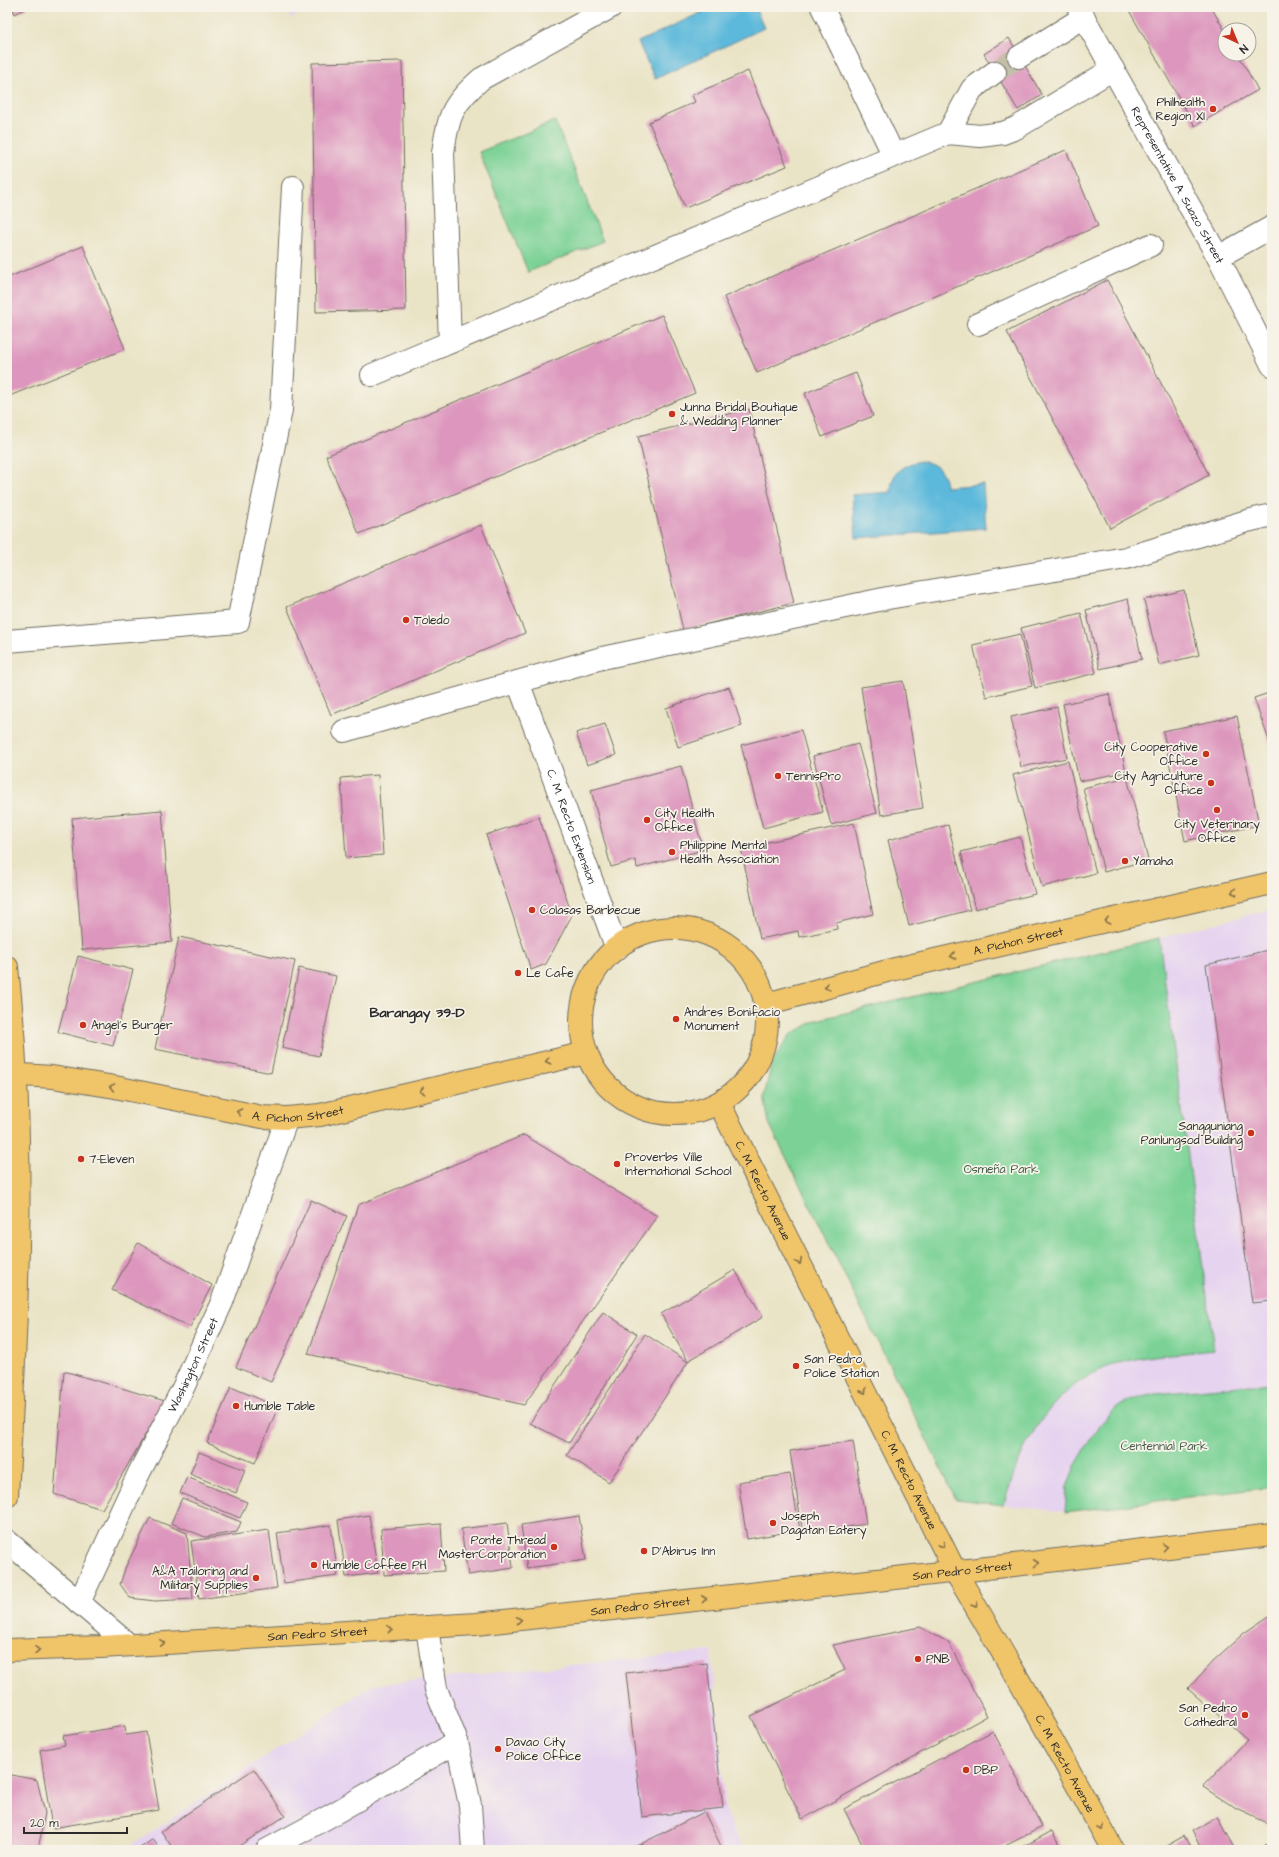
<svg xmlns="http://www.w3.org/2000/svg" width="1279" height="1857" font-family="'Architects Daughter',sans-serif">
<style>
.built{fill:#e6d3f0}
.green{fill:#7bd296;stroke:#537e60}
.water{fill:#5db9db;stroke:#447283}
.building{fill:#dd96bd}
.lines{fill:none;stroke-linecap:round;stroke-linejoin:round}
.minor-tunnel{stroke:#c4bfa8;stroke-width:22;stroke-dasharray:22 11;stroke-linecap:butt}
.minor-casing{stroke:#6e6c62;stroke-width:24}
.major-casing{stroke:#6e6c62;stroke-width:24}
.minor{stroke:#fff;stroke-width:22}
.major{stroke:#f0c469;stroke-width:22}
.oneway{stroke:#847047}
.poi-dot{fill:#c8321e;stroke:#f7f3e8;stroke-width:1.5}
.labels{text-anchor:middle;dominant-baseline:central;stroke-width:3.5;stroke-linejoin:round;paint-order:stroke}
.poi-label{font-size:12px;fill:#2b2b2b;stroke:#f7f3e8;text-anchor:start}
.street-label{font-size:12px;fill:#2b2b2b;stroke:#f7f3e8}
.park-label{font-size:12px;fill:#435d4b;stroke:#f7f3e8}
.quarter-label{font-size:14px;font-weight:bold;fill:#2b2b2b;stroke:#f7f3e8}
</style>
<rect width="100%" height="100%" fill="#f7f3e8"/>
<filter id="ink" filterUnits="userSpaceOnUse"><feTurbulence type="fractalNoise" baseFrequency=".025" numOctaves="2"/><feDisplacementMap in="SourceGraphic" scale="8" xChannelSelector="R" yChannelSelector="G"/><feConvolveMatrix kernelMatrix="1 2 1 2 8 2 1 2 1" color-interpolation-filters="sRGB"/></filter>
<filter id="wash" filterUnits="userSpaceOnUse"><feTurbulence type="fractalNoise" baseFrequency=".012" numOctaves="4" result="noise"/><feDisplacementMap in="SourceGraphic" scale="16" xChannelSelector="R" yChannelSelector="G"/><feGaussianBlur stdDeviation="0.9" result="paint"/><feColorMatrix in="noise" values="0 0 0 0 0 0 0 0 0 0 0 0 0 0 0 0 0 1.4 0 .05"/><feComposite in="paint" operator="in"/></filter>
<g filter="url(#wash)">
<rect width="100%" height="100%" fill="#eae4c7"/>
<path class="built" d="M290,7H309L290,19Z
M1272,909V1487L1065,1512L956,1499L769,1123L764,1097L772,1062L790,1035L816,1020L1159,938Z
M711,1651L726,1814L744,1850H124L373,1685Z"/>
<path class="green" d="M555,121L603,241L528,272L479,152Z
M1159,938L1214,1350C1188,1353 1161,1354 1136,1359C1082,1369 1047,1402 1023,1451C1015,1468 1010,1487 1003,1505L956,1499L769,1123L764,1097L772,1062L790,1035L816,1020Z
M1272,1383V1487L1065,1512L1067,1487L1075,1466L1099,1426L1114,1410L1129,1400L1155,1394Z"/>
<path class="water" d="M713,7H755L764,28L655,79L638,42Z
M921,461C936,463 945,471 946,487L983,484L986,528L856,538L852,495L891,492C891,472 903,464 921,461Z"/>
<g id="blocks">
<path class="building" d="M12,7H29L15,14Z
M1127,7H1211L1225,31V54H1238L1258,90L1195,126Z
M1009,38L1042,95L1018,110L984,54Z
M402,61L406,310L316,312L312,63Z
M748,71L787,166L685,208L649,122L695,102L692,95Z
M1066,150L1098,226L757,373L724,297Z
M83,246L125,349L7,397V278Z
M1107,280L1209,475L1110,528L1007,332Z
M662,315L695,393L359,534L326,456Z
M856,373L873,416L822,437L805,393Z
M749,409L794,603L683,630L638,436Z
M481,525L525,633L331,715L287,607Z
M1184,590L1199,655L1159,665L1144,600Z
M1128,599L1142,659L1100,669L1086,610Z
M1081,613L1096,673L1035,688L1021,628Z
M1020,634L1032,686L986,697L973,645Z
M903,681L923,808L881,815L861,687Z
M729,687L742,726L678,747L666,708Z
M1272,692V749L1254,698Z
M1109,694L1126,772L1079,781L1063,704Z
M1057,707L1067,758L1021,767L1011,717Z
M1237,716L1259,825L1185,841L1163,731Z
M605,724L616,755L587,765L576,733Z
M801,730L823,812L763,828L741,745Z
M858,744L877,813L831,825L813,756Z
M1068,761L1096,873L1042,887L1013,775Z
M681,766L703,850L637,868L636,860L611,867L591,790Z
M378,775L383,855L346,858L341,778Z
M1127,777L1148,860L1104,872L1083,788Z
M162,810L172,942L82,950L72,818Z
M539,817L572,915L546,964L531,970L486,835Z
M854,823L873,914L836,923L837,929L799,937L798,931L760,939L741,848Z
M948,825L970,910L909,926L888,840Z
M1020,837L1035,894L975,909L961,852Z
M179,937L295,961L271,1073L155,1049Z
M1272,949V1301L1252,1303L1206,965Z
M78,956L133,970L113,1046L58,1032Z
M299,968L336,976L319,1056L282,1048Z
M524,1135L657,1216L524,1405L308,1354L358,1205Z
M311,1200L347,1216L271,1382L236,1367Z
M138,1243L212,1285L190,1327L112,1290Z
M735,1270L763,1317L688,1361L661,1314Z
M603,1312L637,1334L569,1443L530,1423Z
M645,1334L688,1362L609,1482L567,1455Z
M64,1371L165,1401L102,1509L54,1494Z
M231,1387L278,1407L255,1463L207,1443Z
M853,1441L866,1524L803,1534L790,1451Z
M199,1452L245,1470L236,1493L190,1474Z
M790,1474L800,1530L747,1539L738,1482Z
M187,1477L247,1502L240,1518L180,1493Z
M182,1498L241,1522L237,1532L205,1537L171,1523Z
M369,1515L378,1573L346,1577L338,1520Z
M579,1516L586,1560L527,1568L521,1525Z
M150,1518L187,1533L193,1599L155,1601L130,1598L120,1584L126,1566Z
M507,1523L513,1568L468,1575L461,1529Z
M441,1524L444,1571L384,1575L381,1529Z
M331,1525L338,1576L284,1583L277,1533Z
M269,1530L277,1588L199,1599L191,1541Z
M1272,1614V1825L1237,1809L1203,1787L1247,1740L1188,1689L1213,1661L1244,1633Z
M920,1627L948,1642L987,1716L802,1819L751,1716L845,1670L833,1645Z
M707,1663L723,1808L642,1817L626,1673Z
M125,1726L126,1735L146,1732L159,1810L52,1828L40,1750L65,1745L63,1736Z
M993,1731L1042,1827L997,1850H865L844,1809Z
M254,1769L285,1816L233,1850H174L161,1831Z
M7,1774L37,1780L45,1813L38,1850H7Z
M704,1812L723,1850H629Z
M1218,1817L1236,1850H1202L1192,1831Z
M1052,1831L1062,1850H1017Z
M1184,1836L1192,1850H1159Z
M153,1839L160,1850H137Z
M1272,1842V1850H1262L1261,1847Z"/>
</g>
</g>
<g filter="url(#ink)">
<use href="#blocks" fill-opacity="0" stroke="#6e6c62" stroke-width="1"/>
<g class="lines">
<path class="minor-tunnel" d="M995,72L1019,57"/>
<defs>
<g id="minor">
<path d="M822,7L894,156"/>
<path id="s1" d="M1078,7L1218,257L1272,365"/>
<path d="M1019,57L1084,17"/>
<path d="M948,133L972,89L995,72"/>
<path d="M1218,257L1272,227"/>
<path d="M978,324L1151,245"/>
<path d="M450,342L443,153C448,116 452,104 481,79L611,7"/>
<path d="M372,375L948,133L980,136L1003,133L1016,128L1113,69"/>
<path d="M7,641L238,622L281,410L293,187"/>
<path id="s2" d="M518,682L617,949"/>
<path d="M344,731L602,658L888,598L1126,558L1247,521L1272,515"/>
<path d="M7,1541L129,1645"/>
<path id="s3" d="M79,1603L139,1473L183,1388L222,1302L287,1118"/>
<path d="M427,1627L436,1689L457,1742L470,1805L473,1850"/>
<path d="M267,1850L328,1817L457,1742"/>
</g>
<g id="major">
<circle cx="674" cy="1021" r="93"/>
<path d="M7,967C27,1143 17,1320 7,1496"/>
<path id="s4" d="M766,1004L891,970L1272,883"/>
<path id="s5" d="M7,1074L52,1077L115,1087L262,1117L287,1118L320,1115L586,1053"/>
<path id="s6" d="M719,1103L955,1571L1021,1684L1113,1850"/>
<path id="s7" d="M7,1650L101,1647L476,1624L1014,1565L1272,1535"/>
</g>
</defs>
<use href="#minor" class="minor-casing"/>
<use href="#major" class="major-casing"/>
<use href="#minor" class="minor"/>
<use href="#major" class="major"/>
</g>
<defs><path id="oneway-chevron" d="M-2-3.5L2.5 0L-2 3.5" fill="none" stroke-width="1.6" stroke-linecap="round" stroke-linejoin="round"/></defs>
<g class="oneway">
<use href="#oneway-chevron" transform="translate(1234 892) rotate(167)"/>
<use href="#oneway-chevron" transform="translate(1107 921) rotate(167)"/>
<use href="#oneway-chevron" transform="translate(953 956) rotate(167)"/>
<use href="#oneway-chevron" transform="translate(827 987) rotate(165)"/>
<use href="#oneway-chevron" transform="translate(548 1061) rotate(167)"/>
<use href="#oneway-chevron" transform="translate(112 1087) rotate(-170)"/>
<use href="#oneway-chevron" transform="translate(422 1091) rotate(167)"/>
<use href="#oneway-chevron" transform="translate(239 1112) rotate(-169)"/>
<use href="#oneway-chevron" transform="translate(799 1262) rotate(63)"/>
<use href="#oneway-chevron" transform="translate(864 1391) rotate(63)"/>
<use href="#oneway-chevron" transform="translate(942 1545) rotate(63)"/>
<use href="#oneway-chevron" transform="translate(1165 1547) rotate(-7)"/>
<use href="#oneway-chevron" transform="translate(1036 1563) rotate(-7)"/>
<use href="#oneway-chevron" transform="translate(704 1599) rotate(-6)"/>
<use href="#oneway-chevron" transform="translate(975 1605) rotate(60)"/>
<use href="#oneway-chevron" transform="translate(519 1620) rotate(-6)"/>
<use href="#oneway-chevron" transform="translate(390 1629) rotate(-4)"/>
<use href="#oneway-chevron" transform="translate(162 1643) rotate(-3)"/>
<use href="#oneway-chevron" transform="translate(37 1650) rotate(-1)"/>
<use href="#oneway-chevron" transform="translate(1101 1828) rotate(61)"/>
</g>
</g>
<g class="poi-dot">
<circle cx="1213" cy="109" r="4"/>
<circle cx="672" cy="414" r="4"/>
<circle cx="406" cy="620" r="4"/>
<circle cx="1206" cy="754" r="4"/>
<circle cx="778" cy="776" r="4"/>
<circle cx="1211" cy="783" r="4"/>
<circle cx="1217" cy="810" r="4"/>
<circle cx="647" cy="820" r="4"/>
<circle cx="672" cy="852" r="4"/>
<circle cx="1125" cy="861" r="4"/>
<circle cx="532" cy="910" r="4"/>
<circle cx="518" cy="973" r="4"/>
<circle cx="676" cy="1019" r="4"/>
<circle cx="83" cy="1025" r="4"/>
<circle cx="1251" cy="1133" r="4"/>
<circle cx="81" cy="1159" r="4"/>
<circle cx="617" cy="1164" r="4"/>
<circle cx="796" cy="1366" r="4"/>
<circle cx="236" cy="1406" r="4"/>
<circle cx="773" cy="1523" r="4"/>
<circle cx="554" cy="1547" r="4"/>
<circle cx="644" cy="1551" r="4"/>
<circle cx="314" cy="1565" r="4"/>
<circle cx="256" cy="1578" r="4"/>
<circle cx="918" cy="1659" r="4"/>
<circle cx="1245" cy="1715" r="4"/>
<circle cx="498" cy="1749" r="4"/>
<circle cx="966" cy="1770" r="4"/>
</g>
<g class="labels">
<g class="poi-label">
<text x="1205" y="102" text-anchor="end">Philhealth<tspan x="1205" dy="14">Region XI</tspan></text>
<text x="680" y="407">Junna Bridal Boutique<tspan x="680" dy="14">&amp; Wedding Planner</tspan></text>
<text x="414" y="620">Toledo</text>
<text x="1198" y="747" text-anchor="end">City Cooperative<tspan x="1198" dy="14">Office</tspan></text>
<text x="786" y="776">TennisPro</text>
<text x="1203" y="776" text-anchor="end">City Agriculture<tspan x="1203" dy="14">Office</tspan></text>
<text x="655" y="813">City Health<tspan x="655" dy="14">Office</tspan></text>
<text x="1217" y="824" text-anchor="middle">City Veterinary<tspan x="1217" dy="14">Office</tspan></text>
<text x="680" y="845">Philippine Mental<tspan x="680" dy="14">Health Association</tspan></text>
<text x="1133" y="861">Yamaha</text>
<text x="540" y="910">Colasas Barbecue</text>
<text x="526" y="973">Le Cafe</text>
<text x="684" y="1012">Andres Bonifacio<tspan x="684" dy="14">Monument</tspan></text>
<text x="91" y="1025">Angel's Burger</text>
<text x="1243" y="1126" text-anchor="end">Sangguniang<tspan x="1243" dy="14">Panlungsod Building</tspan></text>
<text x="625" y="1157">Proverbs Ville<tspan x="625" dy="14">International School</tspan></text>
<text x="89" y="1159">7-Eleven</text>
<text x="804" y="1359">San Pedro<tspan x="804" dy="14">Police Station</tspan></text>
<text x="244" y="1406">Humble Table</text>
<text x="781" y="1516">Joseph<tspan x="781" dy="14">Dagatan Eatery</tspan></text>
<text x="546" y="1540" text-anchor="end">Ponte Thread<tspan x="546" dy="14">MasterCorporation</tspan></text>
<text x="652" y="1551">D'Abirus Inn</text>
<text x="322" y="1565">Humble Coffee PH</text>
<text x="248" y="1571" text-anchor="end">A&amp;A Tailoring and<tspan x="248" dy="14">Military Supplies</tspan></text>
<text x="926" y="1659">PNB</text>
<text x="1237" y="1708" text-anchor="end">San Pedro<tspan x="1237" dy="14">Cathedral</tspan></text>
<text x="506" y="1742">Davao City<tspan x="506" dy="14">Police Office</tspan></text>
<text x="974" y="1770">DBP</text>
</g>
<g class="street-label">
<text stroke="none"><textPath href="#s1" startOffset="204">Representative A. Suazo Street</textPath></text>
<text stroke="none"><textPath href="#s2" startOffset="154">C. M. Recto Extension</textPath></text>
<text stroke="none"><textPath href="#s4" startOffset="260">A. Pichon Street</textPath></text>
<text stroke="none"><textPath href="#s5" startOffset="295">A. Pichon Street</textPath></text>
<text stroke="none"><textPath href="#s6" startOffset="98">C. M. Recto Avenue</textPath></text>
<text stroke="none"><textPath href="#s3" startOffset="264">Washington Street</textPath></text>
<text stroke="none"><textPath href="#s6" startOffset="422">C. M. Recto Avenue</textPath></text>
<text stroke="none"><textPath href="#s7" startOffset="959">San Pedro Street</textPath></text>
<text stroke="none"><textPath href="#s7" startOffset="635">San Pedro Street</textPath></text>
<text stroke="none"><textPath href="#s7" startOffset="311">San Pedro Street</textPath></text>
<text stroke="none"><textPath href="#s6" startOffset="746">C. M. Recto Avenue</textPath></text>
</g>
<g class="park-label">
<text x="1001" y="1169">Osmeña Park</text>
<text x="1164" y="1446">Centennial Park</text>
</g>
<g class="quarter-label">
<text x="417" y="1013">Barangay 39-D</text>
</g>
</g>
<rect width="1279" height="1857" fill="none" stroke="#f7f3e8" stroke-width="24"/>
<g transform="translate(1237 42) rotate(136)"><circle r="19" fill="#f7f3e8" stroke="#a5a39c"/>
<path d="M0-3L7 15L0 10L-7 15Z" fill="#c8321e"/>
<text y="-6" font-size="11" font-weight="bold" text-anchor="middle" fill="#2b2b2b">N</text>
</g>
<path d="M24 1827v6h103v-6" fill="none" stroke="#2b2b2b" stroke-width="2"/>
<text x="30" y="1827" font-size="12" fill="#2b2b2b" stroke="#f7f3e8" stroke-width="3" paint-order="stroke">20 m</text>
</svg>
